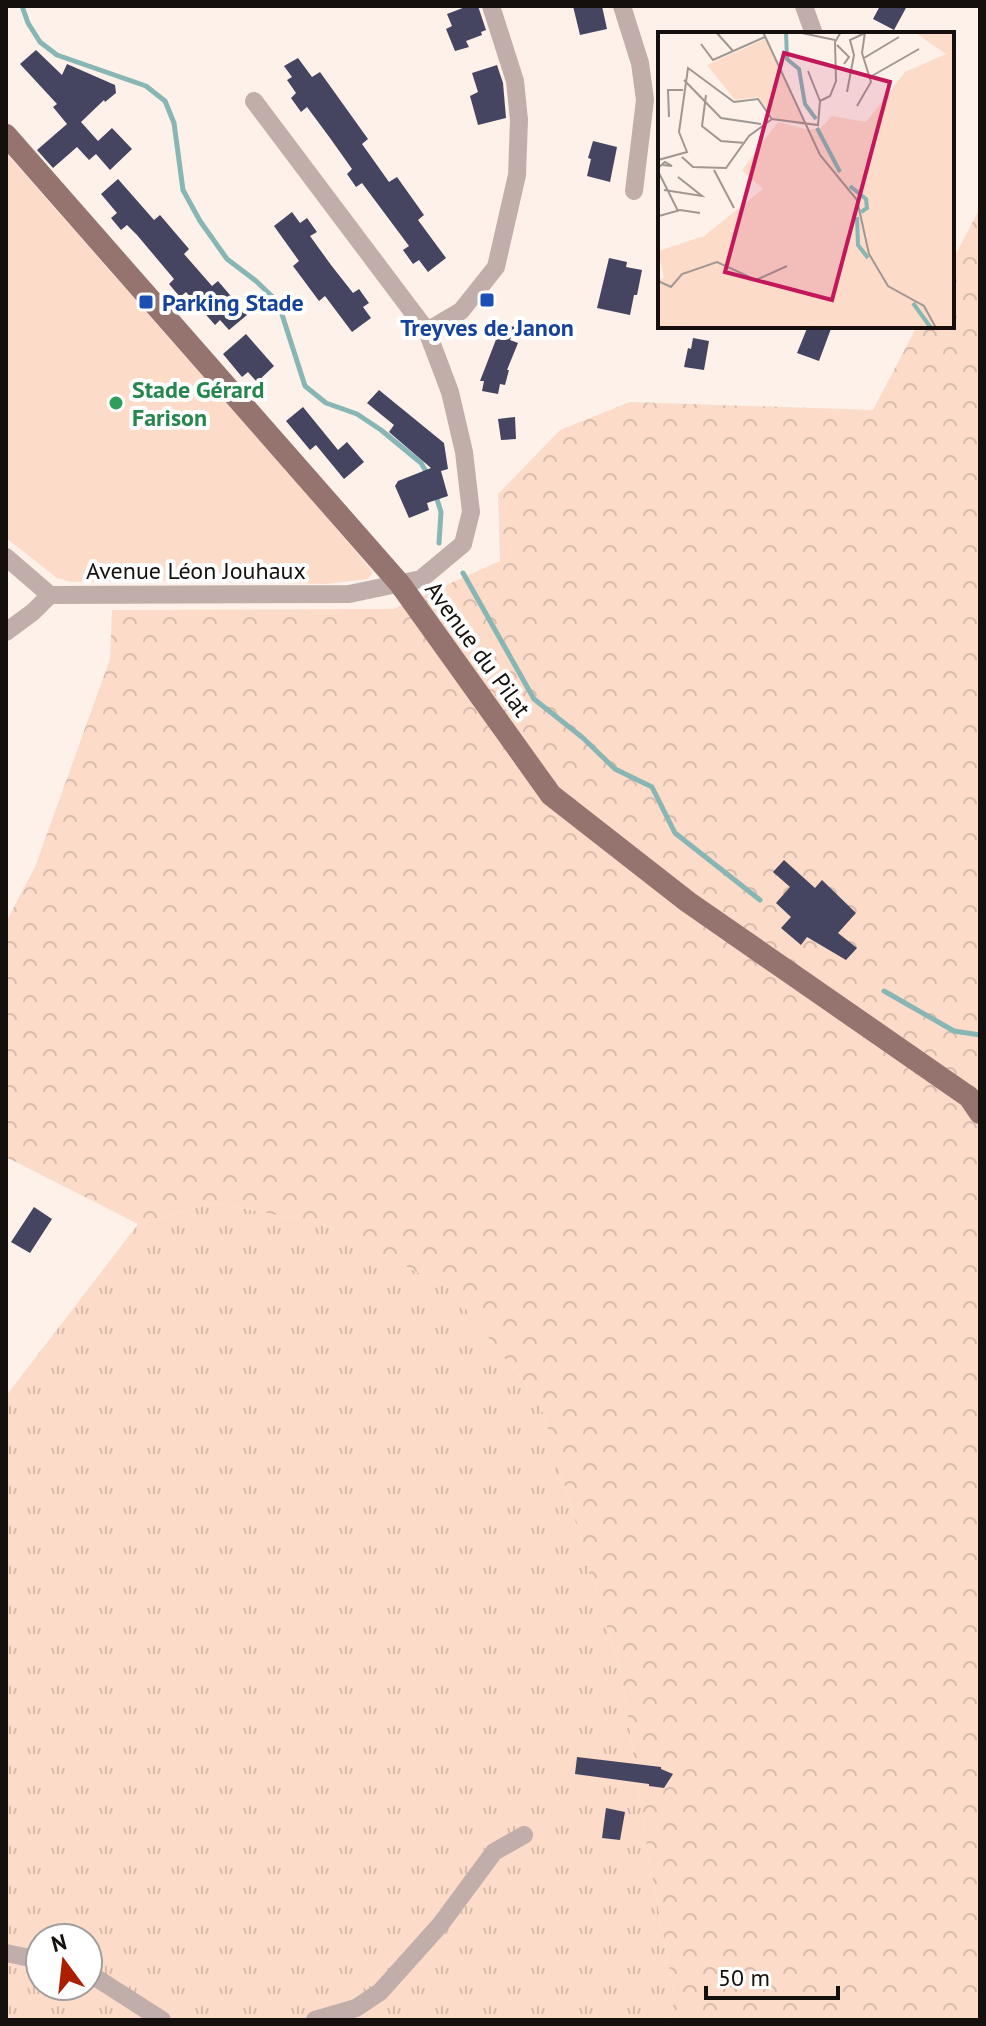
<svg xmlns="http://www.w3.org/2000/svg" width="986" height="2026" font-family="'PT Sans',sans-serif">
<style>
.grass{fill:url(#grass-tufts);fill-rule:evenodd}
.forest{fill:url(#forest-crowns)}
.garden{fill:#fcdbc9}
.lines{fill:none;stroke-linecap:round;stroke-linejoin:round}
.stream{stroke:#87b6b5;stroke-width:5}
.building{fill:#454461}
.minor{stroke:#c1aeab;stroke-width:18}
.major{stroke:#95746f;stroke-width:22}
.transit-dot{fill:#1a4fb4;stroke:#fff;stroke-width:3}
.leisure-dot{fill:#2e9e5b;stroke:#fff;stroke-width:3}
.labels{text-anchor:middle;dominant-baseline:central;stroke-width:8;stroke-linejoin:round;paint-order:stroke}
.transit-label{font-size:24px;font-weight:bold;fill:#164399;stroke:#fff;text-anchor:start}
.leisure-label{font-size:24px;font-weight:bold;fill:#27864d;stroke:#fff;text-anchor:start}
.street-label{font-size:24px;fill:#15100d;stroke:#fff}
.inset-river{fill:none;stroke:#87b6b5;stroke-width:4}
.inset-road{fill:none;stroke:#a09792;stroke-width:2}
.view{fill:#c2185b;fill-opacity:0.15;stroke:#c2185b;stroke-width:4}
.inset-edge{fill:none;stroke:#15100d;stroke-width:4}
</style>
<defs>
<pattern id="grass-tufts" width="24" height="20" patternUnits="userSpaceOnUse" patternTransform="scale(2)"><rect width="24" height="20" fill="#fcdbc9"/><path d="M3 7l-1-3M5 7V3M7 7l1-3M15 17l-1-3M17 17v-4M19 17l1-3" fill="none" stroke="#d7bbab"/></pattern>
<pattern id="forest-crowns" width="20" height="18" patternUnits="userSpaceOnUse" patternTransform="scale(2)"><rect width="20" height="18" fill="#fcdbc9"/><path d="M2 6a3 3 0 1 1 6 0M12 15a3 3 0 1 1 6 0" fill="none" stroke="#d7bbab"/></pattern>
</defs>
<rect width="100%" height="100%" fill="#fdf1ea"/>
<path class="grass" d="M214,1203L323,1224L450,1289L540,1403L622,1677L648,1854L675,1998L670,2020H6V1396L138,1224ZM40,1938H88V1986H40Z"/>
<path class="forest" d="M980,208V2020H670L675,1998L648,1854L622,1677L540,1403L450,1289L323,1224L214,1203L138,1224L6,1157V922L35,867L110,659L112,610L393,609L500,561L498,494L560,430L630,402L873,410L917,326H952V261Z"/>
<path class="garden" d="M6,153L313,501L373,572L368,579L325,584L130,580L72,582L57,578L6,538Z"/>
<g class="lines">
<path class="stream" d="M22,6L28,23L40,42L57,55L146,86L165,101L174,123L183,190L200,221L227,259L256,281L278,302L305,386L326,403L357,414L381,430L421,463L427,473
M435,493L441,512L439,543
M463,573L534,699L583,738L615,769L652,787L675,833L760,900
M884,991L954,1031L980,1035"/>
</g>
<path class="building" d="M468,6H478L486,30L481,32L482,35L466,41L469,47L455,51L446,29L452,26L447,14Z
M573,6H602L607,29L580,35Z
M880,6H907L894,30L873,19Z
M36,50L62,75L67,64L115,85L116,93L105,102L104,100L81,122L98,141L112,128L132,149L110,170L96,154L89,160L77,147L53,168L37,150L67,124L53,107L57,104L20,64Z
M298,58L312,77L320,72L368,139L362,144L389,182L397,177L424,215L418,220L446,258L428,272L419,260L413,264L403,250L409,246L362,183L356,187L347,174L352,169L330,138L307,107L301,112L291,98L296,93L287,80L292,77L284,66Z
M497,65L503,83L506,118L478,125L470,96L478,92L472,73Z
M593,141L617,147L610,182L587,176L591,159L588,158Z
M118,179L154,220L160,215L189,249L184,254L212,286L218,281L247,315L229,330L220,320L215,325L186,292L180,297L169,284L174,279L137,235L127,225L121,230L111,218L117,213L101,194Z
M292,212L300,223L307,218L317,232L310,236L331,265L353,293L359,289L369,303L363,307L371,318L352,332L325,296L319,301L293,266L299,261L274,226Z
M609,258L627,262L626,267L642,270L637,295H634L630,315L597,308Z
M502,324L515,327L510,340L518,343L507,370H509L505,385L500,384L498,394L482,391L484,381H480Z
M808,326H832L819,361L797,353Z
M246,334L274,366L257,382L248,372L242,377L223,354Z
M693,338L709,341L704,370L684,367L688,348L691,349Z
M379,390L444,443L448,469L441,471L448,496L427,503L429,510L409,518L395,486L398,481L431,468L389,432L394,425L367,403Z
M303,407L338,450L347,442L364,462L344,479L316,445L310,450L286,421Z
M515,417L516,439L501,440L498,419Z
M784,860L815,888L822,880L856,913L838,933L857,948L846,960L807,937L801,945L781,928L791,917L776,903L790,887L773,872Z
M34,1207L52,1219L30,1253L11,1242Z
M577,1757L661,1767V1769L673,1774L664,1788L649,1786V1784L575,1774Z
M606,1808L625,1812L620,1840L602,1838Z"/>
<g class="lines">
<path class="minor" d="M622,6L640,63L645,100L634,191
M804,6L814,34
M254,101L427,331
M6,557L50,595L349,594L421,579L463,544L471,512L464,452L450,392L427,331L461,311L496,267L517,175L519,120L515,81L491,6
M6,632L33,612L50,595
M6,1953L40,1960
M88,1975L98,1979L162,2020
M315,2020L356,2008L380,1992L440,1925L494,1852L524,1835"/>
<path class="major" d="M6,135L400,584L551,795L688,902L969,1097L980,1113"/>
</g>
<g class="transit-dot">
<rect x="479" y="292" width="16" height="16" rx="4"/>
<rect x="138" y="294" width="16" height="16" rx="4"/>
</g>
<circle class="leisure-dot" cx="116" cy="403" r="8"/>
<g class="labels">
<g class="transit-label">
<text x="162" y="302">Parking Stade</text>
<text x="487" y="327" text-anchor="middle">Treyves de Janon</text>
</g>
<g class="leisure-label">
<text x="132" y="389">Stade Gérard<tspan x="132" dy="28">Farison</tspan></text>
</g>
<g class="street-label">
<text x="196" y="570">Avenue Léon Jouhaux</text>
<text transform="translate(478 649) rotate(54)">Avenue du Pilat</text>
</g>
</g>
<g transform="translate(658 32)">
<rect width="296" height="296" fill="#fdf1ea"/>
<path d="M279,116H296V174L271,137ZM105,157L125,163L143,188L147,293L167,288L189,296H0V247L6,246L0,219L46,204Z" fill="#fcdbc9"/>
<path d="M256,0H296V116H279L271,137L296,174V296H189L167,288L146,293L138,262L143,188L125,163L105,157L84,138L120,90L151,98L163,96L174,84L208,90L247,40L288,22Z" fill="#fcdbc9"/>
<path d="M107,7L149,94L116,86L100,65L77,68L49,33Z" fill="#fcdbc9"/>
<path class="inset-river" d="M128,0L129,27L141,37L147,72L158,87M159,96L182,140M192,154L208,167L209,176L203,180M199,185L200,213L210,226M255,271L273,296"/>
<path class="inset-road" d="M58,0L75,19M105,0L162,123L199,168L211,222L230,254L266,274L278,296M139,0L177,8M43,12L55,28L107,5M179,13L191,25L186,32M206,26L241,5M150,39L162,69M212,45L261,17M26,48L63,86L103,92M189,60L196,23L192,8L207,1M48,63L44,94L63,109L87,111M199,74L213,50L204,21L207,0M11,85L10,58H25M24,125L35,135L68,136L91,104L114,87M0,128L29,120L21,100L30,36L76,70L100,67L114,87L160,93L162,69L172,64L178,49L177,10L183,0M0,136L7,130L14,134L5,133M56,138L76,176M0,139L20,179M6,158L44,164L20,145M1,184L22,178L42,181M0,249L13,255L24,242L59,230L98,248L129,234"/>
<path class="view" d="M126,21L232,50L174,268L67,240Z"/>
<rect width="296" height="296" class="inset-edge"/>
</g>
<rect width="986" height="2026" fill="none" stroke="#15100d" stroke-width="16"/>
<g transform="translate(64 1962) rotate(345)"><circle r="38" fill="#ffffff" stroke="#a19f9e" stroke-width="2"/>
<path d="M0-6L14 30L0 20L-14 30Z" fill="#ac1e00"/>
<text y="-12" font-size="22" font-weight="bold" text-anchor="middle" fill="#15100d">N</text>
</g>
<path d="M706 1986v12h132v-12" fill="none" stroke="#15100d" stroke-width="4"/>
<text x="718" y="1986" font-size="24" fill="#15100d" stroke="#ffffff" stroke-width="6" paint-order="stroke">50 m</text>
</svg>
